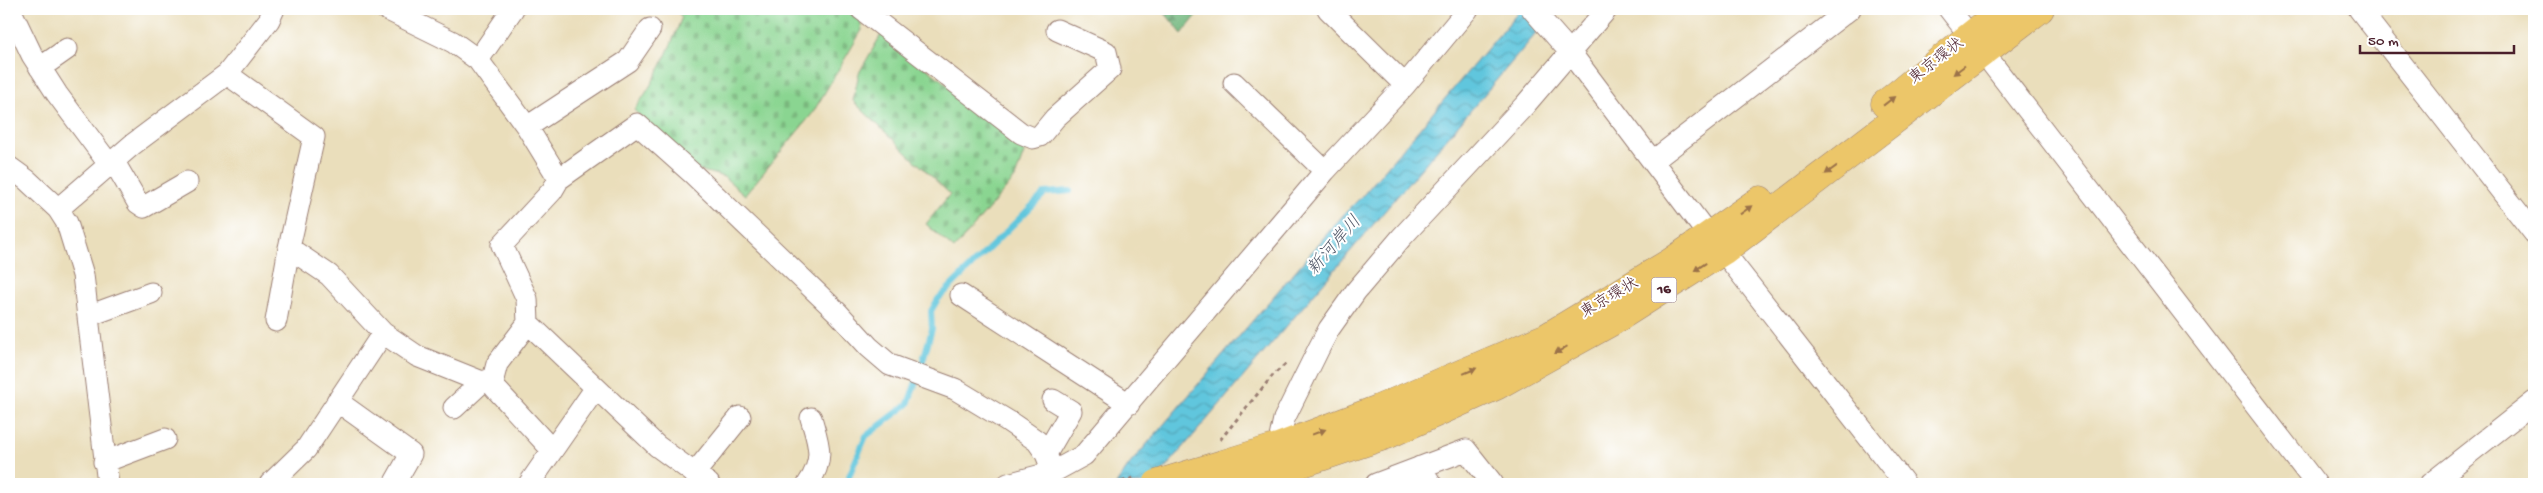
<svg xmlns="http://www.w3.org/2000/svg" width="2543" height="493" font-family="'Gochi Hand','Klee One',sans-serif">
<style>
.forest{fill:url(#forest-firs);stroke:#5c6a53}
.cemetery{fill:url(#cemetery-stones);stroke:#6a7a5e}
.water{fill:url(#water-waves);stroke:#557284}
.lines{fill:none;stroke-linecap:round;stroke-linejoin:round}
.stream{stroke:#60c6dd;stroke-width:6}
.minor-casing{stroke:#9a7e73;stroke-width:23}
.highway-casing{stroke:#9a7e73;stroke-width:29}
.path{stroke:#9a7e73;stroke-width:3;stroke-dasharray:4 4;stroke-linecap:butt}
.minor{stroke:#fff;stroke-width:21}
.highway{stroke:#ecc669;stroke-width:28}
.highway-bridge-casing{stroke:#9a7e73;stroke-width:29;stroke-linecap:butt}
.path-bridge{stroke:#9a7e73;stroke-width:3;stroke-dasharray:4 4;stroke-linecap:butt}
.highway-bridge{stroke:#ecc669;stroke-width:28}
.oneway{fill:#9b724a}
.labels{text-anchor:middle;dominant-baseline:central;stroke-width:4;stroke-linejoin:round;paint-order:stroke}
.shield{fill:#fff;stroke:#80626b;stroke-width:1}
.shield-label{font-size:15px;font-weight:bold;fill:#4a1f2b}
.street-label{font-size:16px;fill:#4a1f2b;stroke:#fff}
.water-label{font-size:18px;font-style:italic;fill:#525969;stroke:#fff}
</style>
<defs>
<pattern id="forest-firs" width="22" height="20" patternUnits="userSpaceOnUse" patternTransform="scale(1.25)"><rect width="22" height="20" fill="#6fb67b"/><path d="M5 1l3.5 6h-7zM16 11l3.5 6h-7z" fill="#5d9365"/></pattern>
<pattern id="cemetery-stones" width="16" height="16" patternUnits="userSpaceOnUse" patternTransform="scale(1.25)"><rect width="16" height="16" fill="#8ad591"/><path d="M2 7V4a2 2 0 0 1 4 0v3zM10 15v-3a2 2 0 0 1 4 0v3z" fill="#79b67d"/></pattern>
<pattern id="water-waves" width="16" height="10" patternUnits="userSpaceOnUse" patternTransform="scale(1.25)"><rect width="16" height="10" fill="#60c6dd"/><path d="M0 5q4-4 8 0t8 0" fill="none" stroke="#51a0b3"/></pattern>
</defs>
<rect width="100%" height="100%" fill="#fff"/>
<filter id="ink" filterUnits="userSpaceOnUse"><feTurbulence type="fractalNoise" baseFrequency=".02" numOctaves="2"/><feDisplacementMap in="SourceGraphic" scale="10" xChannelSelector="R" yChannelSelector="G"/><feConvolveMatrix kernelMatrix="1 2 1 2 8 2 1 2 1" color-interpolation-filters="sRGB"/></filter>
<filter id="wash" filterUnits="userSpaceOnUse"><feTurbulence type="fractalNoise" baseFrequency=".0096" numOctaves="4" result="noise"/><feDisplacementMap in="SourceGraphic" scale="20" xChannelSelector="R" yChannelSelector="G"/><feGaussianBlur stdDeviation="1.12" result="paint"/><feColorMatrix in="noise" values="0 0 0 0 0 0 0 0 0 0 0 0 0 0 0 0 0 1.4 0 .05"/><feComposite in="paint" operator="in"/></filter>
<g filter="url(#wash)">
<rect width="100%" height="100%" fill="#eadebb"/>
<path class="forest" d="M1157,9H1202L1182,34L1164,12Z"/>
<path class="cemetery" d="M674,9H847L860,18L862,30L812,114L745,195L724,177L693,168L634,110C656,81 669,50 682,17Z
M882,33L1026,147L1015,178L954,249L926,224L950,194L853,101L859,73Z"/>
<path class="water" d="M1521,9H1557L1152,484H1116L1129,465L1344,214L1364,194Z"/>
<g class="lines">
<path class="stream" d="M921,367L932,329L931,311L938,299L1045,193L1070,191
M850,484L849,476L866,436L908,404L916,382"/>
</g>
</g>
<g filter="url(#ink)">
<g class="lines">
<defs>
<path id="minor" d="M10,9L32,55L57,94L109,164
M386,9L453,42L478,60L513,9
M861,9L1021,133L1033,138L1040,136L1055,118L1110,69L1106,52L1057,30
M1328,9L1405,85
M1532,9L1570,52L1709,236L1723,251L1905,484
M1949,9L1970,36
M2359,9L2534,233
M1983,52L2316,484
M478,60L527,127L559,179
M40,68L67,49
M227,74L314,137L289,248L276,321
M1234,83L1325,171
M527,127L628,61L650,29
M113,160L138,203L144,207L187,182
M1653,161L1850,9
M9,167L27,180L58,209L67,223L83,275L108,484
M58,209L132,145L227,74L269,20L274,9
M289,248L329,275L383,333L417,356L482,382L493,379L495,388L552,450
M961,295L1129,404
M88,316L151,293
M493,379L497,364L528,323
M337,401L411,454L394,484
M454,408L482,382
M1278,447L1284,419L1319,348L1329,329L1356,291L1401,238L1525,105L1607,9
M1046,454L1071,411L1053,400
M104,462L165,439
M1420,467L1431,484
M694,474L740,417
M270,484L306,449L383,333
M529,484L595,389
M709,484L657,446L528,323L527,299L502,245L552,191L559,179L637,124L693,174L838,313L869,347L890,365L955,389L1008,421L1037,441L1046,454L1053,472
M808,484C825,459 819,445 811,418
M1008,484L1053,472L1084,455L1325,171L1405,85L1468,9
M1376,484L1466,450L1493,484
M2430,484L2534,402"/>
<path id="highway" d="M1885,104L2004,9
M1223,464L1278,447L1378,409L1547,337L1671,262L1760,200
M1240,484L1387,435L1496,386L1613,321L1723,251L2040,9"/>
</defs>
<use href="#minor" class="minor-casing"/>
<use href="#highway" class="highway-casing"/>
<path class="path" d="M1220,440L1273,375L1288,362"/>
<use href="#minor" class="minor"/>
<use href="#highway" class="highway"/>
<defs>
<path id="highway-bridge" d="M1157,484L1223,464"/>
</defs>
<use href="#highway-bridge" class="highway-bridge-casing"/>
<path class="path-bridge" d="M1114,484L1134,478"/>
<use href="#highway-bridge" class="highway-bridge"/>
</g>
<defs><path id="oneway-solid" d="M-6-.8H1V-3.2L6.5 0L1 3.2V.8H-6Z" transform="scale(1.25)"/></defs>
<g class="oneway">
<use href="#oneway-solid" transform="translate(1959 70) rotate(143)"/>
<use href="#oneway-solid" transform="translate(1889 101) rotate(-38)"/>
<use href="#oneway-solid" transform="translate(1831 170) rotate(144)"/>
<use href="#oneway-solid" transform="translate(1746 210) rotate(-36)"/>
<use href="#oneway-solid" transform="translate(1700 267) rotate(146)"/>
<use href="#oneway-solid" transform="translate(1561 350) rotate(150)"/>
<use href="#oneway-solid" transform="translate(1470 371) rotate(-23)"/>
<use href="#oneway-solid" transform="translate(1319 432) rotate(-21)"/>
</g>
</g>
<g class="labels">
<rect class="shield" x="1651.5" y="277.5" width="25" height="25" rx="4"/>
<g class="shield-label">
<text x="1664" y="290">16</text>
</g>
<g class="street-label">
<text transform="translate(1937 62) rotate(-38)">東京環状</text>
<text transform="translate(1610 299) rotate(-31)">東京環状</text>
</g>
<g class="water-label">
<text transform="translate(1335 246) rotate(-49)">新河岸川</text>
</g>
</g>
<rect width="2543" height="493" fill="none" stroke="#fff" stroke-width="30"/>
<path d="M2360 45v8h154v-8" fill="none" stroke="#4a1f2b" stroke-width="2.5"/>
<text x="2368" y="45" font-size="15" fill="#4a1f2b" stroke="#ffffff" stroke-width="4" paint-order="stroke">50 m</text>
</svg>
